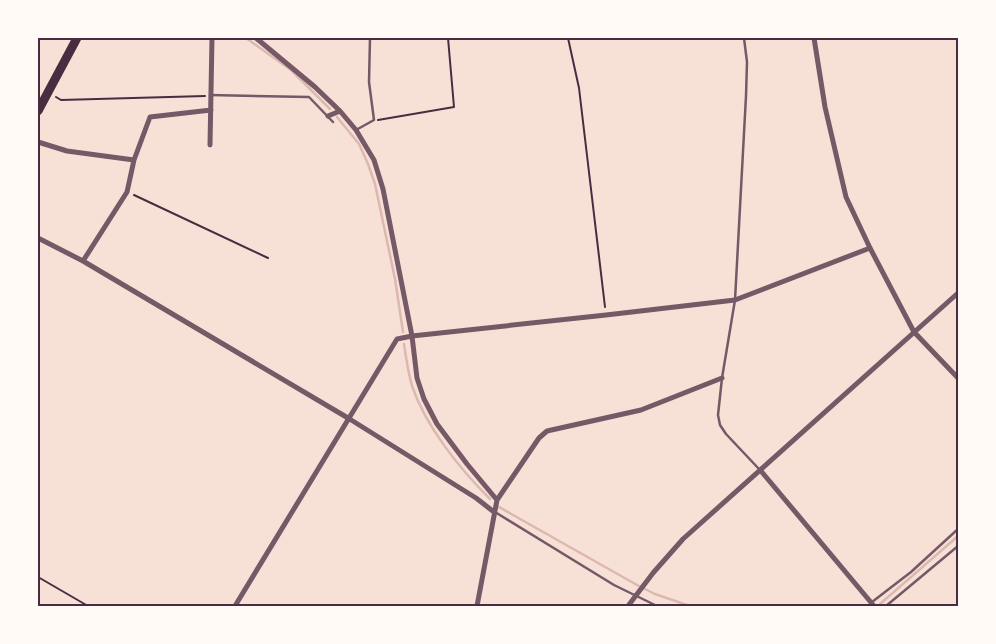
<svg xmlns="http://www.w3.org/2000/svg" width="996" height="644" font-family="'Titillium Web',sans-serif">
<style>
.lines{fill:none;stroke-linecap:round;stroke-linejoin:round}
.stream{stroke:#dcb8b0;stroke-width:2.5}
.path{stroke:#4a2c40;stroke-width:2}
.service{stroke:#755966;stroke-width:2.5}
.minor{stroke:#755966;stroke-width:5}
.primary{stroke:#4a2c40;stroke-width:9}
.neatline{fill:none;stroke:#4a2c40;stroke-width:2}
</style>
<rect width="100%" height="100%" fill="#f7e1d7"/>
<g class="lines">
<path class="stream" d="M246,38L291,70L330,109
M337,117L359,144L368,164L375,184L395,279L403,332
M404,344C406,358 408,372 412,386C426,427 460,469 490,499
M499,507L637,585L655,594L690,606
M880,604L958,536"/>
<path class="path" d="M568,38L579,88L605,307
M56,97L61,100L205,96
M378,120L454,107L448,38
M134,195L268,258
M38,577L88,606"/>
<path class="service" d="M744,38L747,62L746,96L735,300L722,378L718,415L720,425L726,434L759,469
M210,95L309,97L333,122
M356,130L374,120L369,82L370,38
M495,512L614,585L657,606
M872,602L911,572L958,529
M886,606L958,546"/>
<path class="minor" d="M256,38L315,87L340,111L356,130L374,160L383,189L412,336L417,378L424,399L437,424L467,464L497,500
M814,38L825,107L846,197L870,248L914,332L958,378
M328,116L340,111
M38,142L67,151L134,160
M210,145L212,38
M38,238L83,261L348,418L476,498L494,512
M83,261L127,192L134,160L150,117L211,110
M761,471L874,606
M235,606L397,339L412,336L606,315L735,300L870,248
M477,606L497,500L539,438L547,431L641,410L722,378
M628,606L653,573L683,539L958,293"/>
<path class="primary" d="M38,111L77,38"/>
</g>
<rect width="996" height="644" fill="none" stroke="#fffaf5" stroke-width="78"/>
<rect x="39" y="39" width="918" height="566" class="neatline"/>
</svg>
